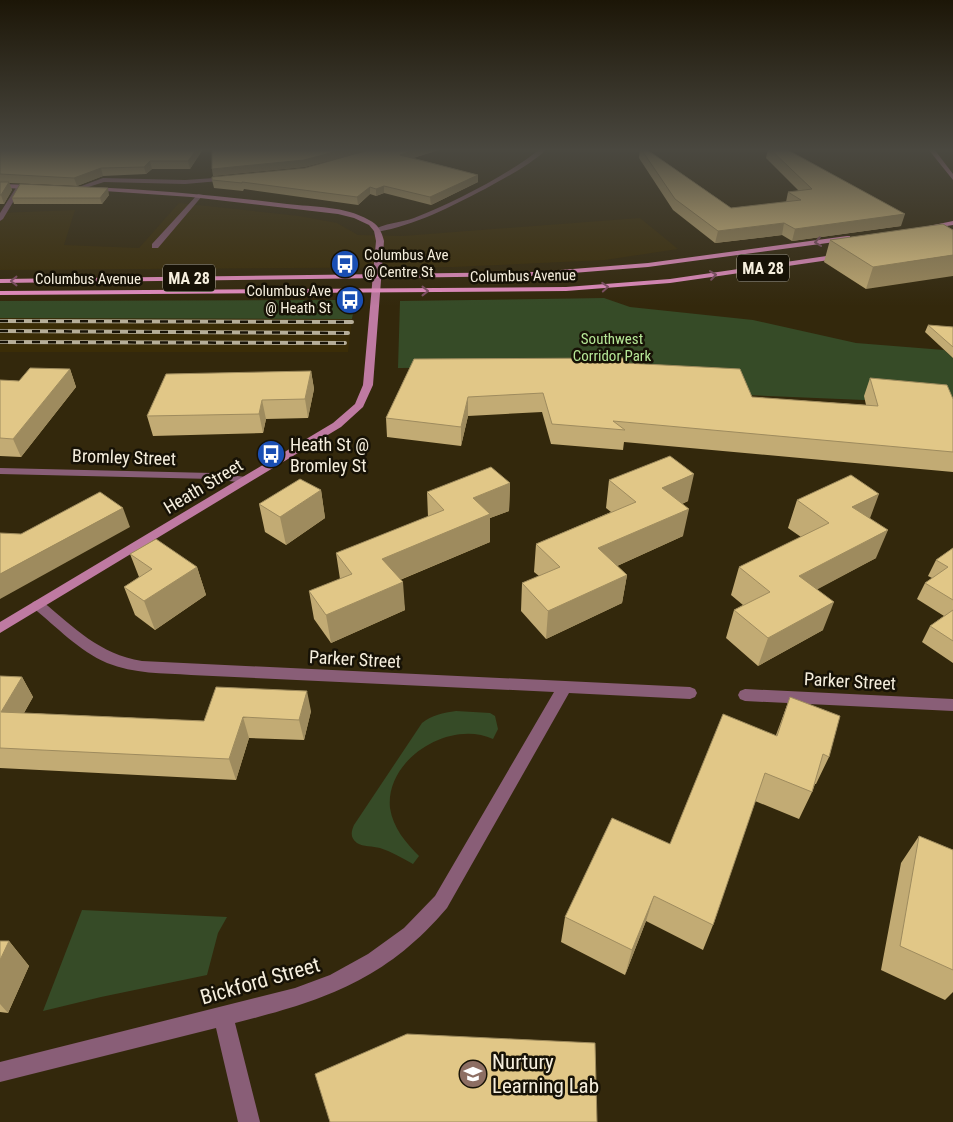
<svg xmlns="http://www.w3.org/2000/svg" width="953" height="1122" font-family="'Roboto Condensed',sans-serif">
<style>
.built{fill:#3b2d07}
.green{fill:#364b27}
.lines{fill:none;stroke-linecap:round;stroke-linejoin:round}
.street{fill:#895e77;fill-rule:evenodd}
.secondary{fill:#bf7aa2;fill-rule:evenodd}
.primary{fill:#e88fc4;fill-rule:evenodd}
.rail-casing{stroke:#b6ae99;stroke-width:4}
.rail{stroke:#171206;stroke-width:2.5;stroke-dasharray:8;stroke-linecap:butt}
.wall{fill:#c2ab74}
.shaded-wall{fill:#9e8b5e}
.building{fill:#e1c787;stroke:#9e8b5e}
.oneway{stroke:#805065}
.labels{text-anchor:middle;dominant-baseline:central;stroke-width:5;stroke-linejoin:round;paint-order:stroke}
.far-poi-label{font-size:15px;fill:#f6efde;stroke:#171206;text-anchor:start}
.far-street-label{font-size:15px;fill:#f6efde;stroke:#171206}
.far-park-label{font-size:15px;fill:#b5e696;stroke:#171206}
.shield{fill:#171206;stroke:#b3ad9d;stroke-width:1}
.shield-label{font-size:16px;font-weight:bold;fill:#f6efde}
.poi-label{font-size:18px;fill:#f6efde;stroke:#171206;text-anchor:start}
.street-label{font-size:18px;fill:#f6efde;stroke:#171206}
.near-street-label{font-size:21px;fill:#f6efde;stroke:#171206}
.near-poi-label{font-size:21px;fill:#f6efde;stroke:#171206;text-anchor:start}
</style>
<rect width="100%" height="100%" fill="#33280c"/>
<path class="built" d="M179,203L299,216L337,223L358,235L403,236L640,218L678,249L605,260L453,267L0,270V213L75,210L64,245L139,248Z
M0,318L352,319L348,352H0Z"/>
<path class="green" d="M604,298L630,307L753,320L856,343L944,350L953,358V398L864,400L650,391L571,367L398,368L400,301Z
M343,300L354,308L352,319L0,318V301Z
M456,711L490,713L495,716L498,729L493,739C450,719 385,759 390,808C393,828 406,843 419,856L413,864C402,858 392,852 380,848C373,846 363,847 357,843C350,838 351,832 354,825L422,723C432,715 443,713 456,711Z
M82,910L227,917L218,933L207,975L101,997L43,1011Z"/>
<g class="lines">
<path class="street" d="M540,149H547C529,166 506,177 485,189C450,207 416,225 377,232L373,230C382,224 403,222 414,218C453,203 508,175 540,149Z
M229,177L232,179L231,180L185,184L104,182L79,190L76,188L103,178L185,180Z
M17,186L22,187L3,219L0,221V213Z
M198,194L203,195L158,248H152V244Z
M0,468L212,473L246,477L252,480L246,483L212,479L0,474Z
M38,600L43,602C75,628 99,654 142,661L690,687L695,689L697,693L695,697L690,699L569,693L447,908C386,980 323,1001 235,1023L260,1122H238L216,1028L0,1082V1062L295,988L330,975L368,954L404,928L435,896L554,692L191,675C163,673 134,674 107,663C79,651 57,627 33,608L31,605L33,602Z
M745,689L953,699V711L745,701L740,699L738,695L740,691Z"/>
<path class="secondary" d="M928,149H934L953,174V180Z
M0,184L35,185L38,187L35,189L0,188Z
M92,187C157,190 222,196 287,204C314,207 345,206 369,220C378,224 382,232 384,241L373,385L363,407L341,427L0,633V622L333,423L355,404L363,385L376,241L374,231L369,225L354,218L338,214L191,197L90,190L89,189Z"/>
<path class="primary" d="M953,221V225L928,229L924,227Z
M847,236H850V240L648,267L535,276L0,283V279L535,272L648,263Z
M840,254H843V258L670,283L566,291L0,295V291L566,287L670,279Z"/>
<defs>
<path id="rail" d="M0,321L352,322
M0,331L348,333
M0,342L345,343"/>
</defs>
<use href="#rail" class="rail-casing"/>
<use href="#rail" class="rail"/>
</g>
<path class="wall" d="M0,149H203L190,169H152L146,174L103,176L77,186L9,183L12,190L4,204H0Z
M212,149H442L413,158L478,175V182L431,205L384,193L376,196L370,194L358,205L244,189L243,191L214,188L212,180L305,168L370,150L305,167L213,176Z
M640,149H646L731,208L786,202L788,192L799,191L766,158L768,149H786L901,226L792,241L782,235L715,243L673,210L639,158Z
M109,195L102,204H14L12,198Z
M953,230L866,289L824,262L830,240Z
M928,325L953,327V358L925,332Z
M414,359L625,363L752,397L866,405L864,396L870,378L953,399V472L624,442L623,450L551,444L542,412L468,416L461,446L387,437L386,418Z
M70,369L76,387L21,457L0,456V380L19,381Z
M311,371L314,389L308,418L266,419L263,433L153,436L147,416Z
M609,480L688,501L682,504L683,536L617,566L627,575L622,603L546,639L521,611L522,583L539,576L534,572L536,544L611,512L606,508Z
M510,483L509,511L490,518V542L400,580L405,610L331,643L314,619L309,591L340,579L336,553L428,517L427,492Z
M321,490L325,518L286,545L265,532L259,504Z
M797,500L870,518L876,558L817,589L823,630L758,666L726,638L734,610L743,605L731,595L739,567L801,537L788,528Z
M953,548V663L922,642L930,626L944,616L917,599L925,583L932,578L928,576L936,560Z
M130,554L197,567L206,595L155,630L135,615L124,587L139,577Z
M0,676L22,677L33,697L24,713L204,721L311,711L304,740L249,738L236,780L0,768Z
M790,697L829,757L816,784H815L812,792L799,819L755,801L713,925L703,950L646,921L625,975L561,942L565,917L670,844L776,735Z
M919,836L953,850V992L945,1000L881,970L901,863Z
M0,941H9L29,966L8,1013L0,1012Z"/>
<path class="shaded-wall" d="M197,149H203L190,169L188,161Z
M345,149H372L305,167L213,176L212,169Z
M419,149H442L400,162V155Z
M150,161L152,169L146,174L144,167Z
M101,168L103,176L77,186L74,178Z
M478,175V182L431,205L430,197Z
M9,182L12,190L4,204L1,195Z
M384,186V193L376,196V189Z
M370,187V194L358,205L357,197Z
M108,188L109,195L102,204L100,198Z
M905,214L901,226L792,241L795,229Z
M784,223L782,235L715,243L718,231Z
M953,255V276L866,289L873,267Z
M70,369L76,387L21,457L13,439Z
M311,371L314,389L308,418L305,399Z
M468,397V416L461,446V427Z
M262,400L266,419L263,433L259,414Z
M694,474L688,501L657,515L662,488Z
M510,483L509,511L490,518V542L385,586L382,559L473,498Z
M321,490L325,518L286,545L280,517Z
M879,494L869,521L852,507Z
M123,508L130,527L0,599V574Z
M689,509L683,536L595,576L598,548Z
M888,530L876,558L790,604L799,576Z
M197,567L206,595L155,630L144,601Z
M627,575L622,603L546,639L548,611Z
M403,582L405,610L331,643L326,615Z
M834,602L823,630L758,666L768,638Z
M22,677L33,697L13,732L1,712Z
M307,691L311,711L304,740L299,720Z
M243,717L249,738L236,780L229,759Z
M654,896L646,921L625,975L632,950Z
M9,941L29,966L8,1013L0,1004V960Z"/>
<path class="building" d="M0,149H197L188,161H150L144,167L101,168L74,178L0,174Z
M212,149H345L304,160L212,169Z
M372,149H419L400,155L478,175L430,197L384,186L376,189L370,187L357,197L242,182V183L212,180V177L305,168Z
M641,149H646L731,208L801,200L788,192L812,189L770,149H786L905,214L795,229L784,223L718,231L675,199Z
M0,182H9L1,195H0Z
M20,184L108,188L100,198H12Z
M943,224L953,230V255L873,267L830,240Z
M928,325L953,327V347Z
M624,358L625,363L740,369L752,397L878,406L870,378L947,385L953,399V452L613,421L625,430L552,424L543,393L468,397L461,427L386,418L414,359Z
M30,368L70,369L13,439L0,438V380L19,381Z
M311,371L305,399L262,400L259,414L147,416L166,374Z
M670,456L694,474L662,488L689,509L598,548L627,575L548,611L522,583L560,567L536,544L636,502L609,480Z
M491,467L510,483L473,498L490,514L382,559L403,582L326,615L309,591L352,574L336,553L444,510L427,492Z
M851,475L879,494L852,507L888,530L799,576L834,602L768,638L734,610L770,592L739,567L829,523L797,500Z
M300,479L321,490L280,517L259,504Z
M100,492L123,508L0,574V533L21,534Z
M156,539L197,567L144,601L124,587L152,569L130,554Z
M953,548V600L925,583L948,567L936,560Z
M953,610V641L930,626Z
M0,676L22,677L1,712L204,721L216,687L307,691L299,720L243,717L229,759L0,748Z
M790,697L840,716L829,757L823,754L812,792L765,773L713,925L654,896L632,950L565,917L612,818L670,844L723,714L777,736Z
M919,836L953,850V970L900,946Z
M0,941H9L0,960Z
M407,1034L595,1043L597,1122H330L315,1074Z"/>
<defs><path id="oneway-chevron" d="M-2-3.5L2.5 0L-2 3.5" fill="none" stroke-width="1.6" stroke-linecap="round" stroke-linejoin="round" transform="scale(1.25)"/></defs>
<g class="oneway">
<use href="#oneway-chevron" transform="translate(818 242) rotate(172)"/>
<use href="#oneway-chevron" transform="translate(713 275) rotate(-8)"/>
<use href="#oneway-chevron" transform="translate(14 281) rotate(180)"/>
<use href="#oneway-chevron" transform="translate(605 287) rotate(-4)"/>
<use href="#oneway-chevron" transform="translate(425 291)"/>
</g>
<linearGradient id="sky" x2="0" y2="1"><stop stop-color="#1c1607"/><stop offset="0.49" stop-color="#4a4840"/><stop offset="1" stop-color="#4a4840" stop-opacity="0"/></linearGradient>
<rect width="953" height="306" fill="url(#sky)"/>
<defs>
<symbol id="bus-disc" viewBox="-11 -11 22 22"><circle r="9.5" fill="#1a4fb4" stroke="#171206"/><path d="M-5-6H5V4H4V6H2V4H-2V6H-4V4H-5ZM-3.5-4V0h7V-4ZM-3.5 1.2v1.5H-2V1.2ZM2 1.2v1.5H3.5V1.2Z" fill="#fff"/></symbol>
<symbol id="school-disc" viewBox="-11 -11 22 22"><circle r="9.5" fill="#8d6e63" stroke="#171206"/><path d="M0-5L7-2L0 1L-7-2ZM-4 1L0 2.5L4 1V4Q0 6-4 4Z" fill="#fff"/></symbol>
</defs>
<g fill-rule="evenodd">
<use href="#bus-disc" x="329" y="248" width="32" height="32"/>
<use href="#bus-disc" x="334" y="284" width="32" height="32"/>
<use href="#bus-disc" x="255" y="438" width="32" height="32"/>
<use href="#school-disc" x="457" y="1058" width="32" height="32"/>
</g>
<g class="labels">
<g class="far-poi-label">
<text x="364" y="255">Columbus Ave<tspan x="364" dy="17">@ Centre St</tspan></text>
<text x="331" y="291" text-anchor="end">Columbus Ave<tspan x="331" dy="17">@ Heath St</tspan></text>
</g>
<g class="far-street-label">
<text transform="translate(523 276) rotate(-1)">Columbus Avenue</text>
<text x="88" y="279">Columbus Avenue</text>
</g>
<g class="far-park-label">
<text x="612" y="339">Southwest<tspan x="612" dy="17">Corridor Park</tspan></text>
</g>
<g class="shield">
<rect x="737" y="254.5" width="52" height="27" rx="4"/>
<rect x="163" y="264.5" width="52" height="27" rx="4"/>
</g>
<g class="shield-label">
<text x="763" y="268">MA 28</text>
<text x="189" y="278">MA 28</text>
</g>
<g class="poi-label">
<text x="290" y="444">Heath St @<tspan x="290" dy="21">Bromley St</tspan></text>
</g>
<g class="street-label">
<text transform="translate(124 457) rotate(2)">Bromley Street</text>
<text transform="translate(203 486) rotate(-31)">Heath Street</text>
<text transform="translate(355 659) rotate(3)">Parker Street</text>
<text transform="translate(850 681) rotate(3)">Parker Street</text>
</g>
<g class="near-street-label">
<text transform="translate(260 981) rotate(-16)">Bickford Street</text>
</g>
<g class="near-poi-label">
<text x="492" y="1062">Nurtury<tspan x="492" dy="24">Learning Lab</tspan></text>
</g>
</g>
</svg>
